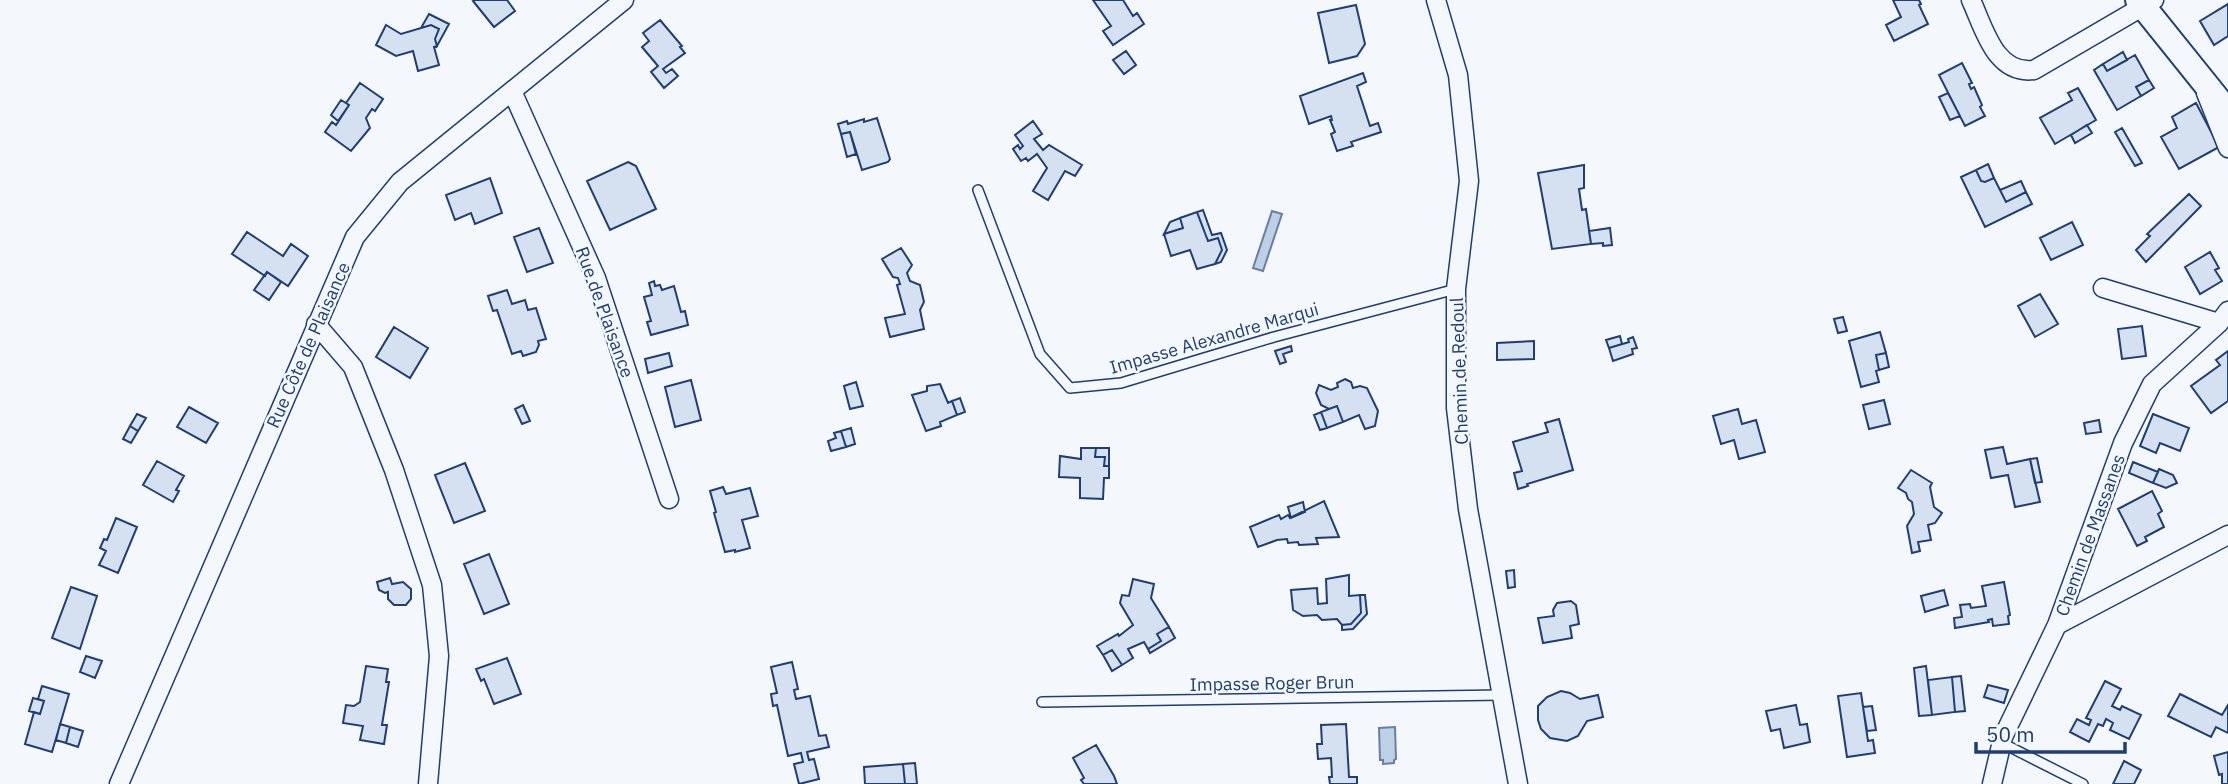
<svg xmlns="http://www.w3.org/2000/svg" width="2228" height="784" font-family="'IBM Plex Sans',sans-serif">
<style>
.water{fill:#bed0e5;stroke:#687fa3;stroke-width:2}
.building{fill:#d5e0f0;stroke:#1d3f73;stroke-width:2}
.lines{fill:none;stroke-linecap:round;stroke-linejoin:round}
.lane-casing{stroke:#1d3f73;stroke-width:12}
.street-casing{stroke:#1d3f73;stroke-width:21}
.secondary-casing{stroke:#1d3f73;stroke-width:28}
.lane{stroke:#f4f7fb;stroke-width:9}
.street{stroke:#f4f7fb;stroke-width:18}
.secondary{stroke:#f4f7fb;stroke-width:24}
.labels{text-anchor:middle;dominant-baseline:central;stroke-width:5;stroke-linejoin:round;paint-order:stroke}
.street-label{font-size:18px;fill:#1d3f73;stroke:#f4f7fb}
</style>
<rect width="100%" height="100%" fill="#f4f7fb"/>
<path class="water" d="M1272,211L1282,214L1263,271L1253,268Z
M1395,727L1396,759L1394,760V763L1383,764V760H1380L1379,728Z"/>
<path class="building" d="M475,0H507L515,11L494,27L473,1Z
M1093,0H1123L1133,16L1137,13L1144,24L1113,45L1103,31L1111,26Z
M1893,0H1919L1921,4L1919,5L1928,24L1894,41L1886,25L1901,17Z
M2228,4V36L2214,45L2200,21Z
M1356,5L1365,44L1357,56L1329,63L1318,13Z
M429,14L449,24L437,46L435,39L439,29L431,25L421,28Z
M660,20L682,46L680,47L685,53L663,69L666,73L672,69L678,76L664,88L651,72L658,66L642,47L649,41L643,33Z
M386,25L401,34L431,25L439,29L435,39L437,46L434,47L439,65L418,71L413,51L396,56L376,45Z
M1126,51L1136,65L1124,74L1113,60Z
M2123,52L2127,60L2107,71L2103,64Z
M2135,55L2149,80L2136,87L2141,96L2117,110L2094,70L2103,64L2107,71Z
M1962,63L1972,83L1969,84L1971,89L1974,87L1982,105L1980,107L1985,116L1965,126L1939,75Z
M1363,73L1366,82L1357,86L1370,126L1378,123L1381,132L1351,142L1353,146L1337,151L1331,134L1335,132L1330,120H1332L1331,116L1309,124L1300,96Z
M2149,80L2154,88L2141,96L2136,87Z
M360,83L383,99L375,111L372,109L366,118L370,128L351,151L325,132L332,122L336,125L349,105L346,103Z
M2078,88L2096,120L2055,144L2040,118L2072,100L2068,93Z
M1948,93L1960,116L1950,120L1939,97Z
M341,100L349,105L338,121L331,115Z
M2196,103L2219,147L2179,169L2161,137L2177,128L2172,117Z
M877,118L890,159L888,162L862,170L850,132L841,134L838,124L847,121L848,124L864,119V122Z
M1033,121L1042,134L1034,139L1043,150L1049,145L1082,165L1075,176L1065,171L1048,200L1033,191L1047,168L1037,154L1028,161L1026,158L1021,161L1013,149L1018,145L1020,149L1023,146L1015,135Z
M2087,125L2092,133L2075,143L2071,135Z
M2122,128L2142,163L2135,166L2115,132Z
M850,132L856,154L847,157L841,134Z
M628,162L636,166L656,209L610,230L587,181Z
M1988,164L1994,178L1985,182L1981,181L1976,170Z
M1584,165V188L1579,189L1582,210L1586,209L1591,244L1552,249L1538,173Z
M1976,170L1981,181L1985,182L1994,178L2006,202L2026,192L2032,204L1985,227L1961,177Z
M490,178L502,213L475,224L471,213L455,220L446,195Z
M2021,181L2026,192L2006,202L2000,190Z
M2189,194L2201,206L2146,262L2136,250L2150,236L2147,234Z
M1203,210L1212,235L1221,233L1227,250L1221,262L1215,264L1222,250L1218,238L1208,241L1197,212Z
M1197,212L1208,241L1218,238L1222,250L1215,264L1197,269L1190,250L1171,256L1164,234L1183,228L1180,218Z
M1180,218L1183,228L1164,234L1170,222Z
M2072,222L2083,245L2051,260L2040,238Z
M539,228L553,263L527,272L514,237Z
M1610,228L1612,245L1603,246V243L1591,244L1589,231Z
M247,232L283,256L291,244L308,256L288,286L267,272L265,276L232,254Z
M901,248L912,265L907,273L910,281L920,285L924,302L920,310L924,329L890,337L885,318L905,314L897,285L900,284L898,278L893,277L882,259Z
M2210,252L2219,268L2215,270L2222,281L2200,294L2185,267Z
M267,272L281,282L269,300L254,290Z
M654,281L655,286L660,285L662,290L674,286L681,312L685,311L688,325L651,335L647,322L651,321L644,297L652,295L649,283Z
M507,290L512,304L525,300L528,310L536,308L546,339L538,341L539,345L536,352L523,356L521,351L512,354L497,310L493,311L488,296Z
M2040,294L2058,324L2035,337L2018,306Z
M1843,317L1847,331L1838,333L1834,319Z
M2142,326L2146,356L2122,359L2118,329Z
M394,327L428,348L410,378L376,357Z
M1880,332L1886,353L1876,355L1879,370L1876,371L1879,382L1861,387L1849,341Z
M1620,336L1622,344L1609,348L1606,340Z
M1633,337L1637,348L1632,349L1633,354L1613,361L1609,348L1629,342L1628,339Z
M1534,341V359L1497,360V343Z
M1291,346L1292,351L1283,354L1286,362L1280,364L1275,351Z
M2228,351V401L2211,413L2191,386L2220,365L2216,360Z
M669,353L672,366L648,373L645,359Z
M1886,353L1889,367L1879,370L1876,355Z
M1345,379L1351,382L1353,388L1360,386L1367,388L1378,411L1375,426L1365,429L1359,415L1343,422L1337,406L1329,409L1321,405L1316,393L1319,385L1331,390L1338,387L1337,383Z
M691,380L701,420L675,427L665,387Z
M856,382L863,406L850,409L844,386Z
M940,384L948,403L952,401L957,415L940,422L941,426L926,431L912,395L927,391V386Z
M960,398L965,412L957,415L952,401Z
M1884,400L1890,424L1869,429L1863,405Z
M523,405L530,421L522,424L515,409Z
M1337,406L1343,422L1327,428L1321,412Z
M189,407L218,423L206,443L177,427Z
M1738,409L1742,424L1756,420L1765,452L1739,459L1734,440L1721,444L1713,416Z
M1321,412L1327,428L1320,430L1314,415Z
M137,414L146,418L138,431L130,426Z
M2153,414L2189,428L2180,451L2160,443L2156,453L2140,446Z
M1559,419L1573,470L1527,484L1528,486L1518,489L1514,473L1522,471L1513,442L1548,432L1545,423Z
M2099,420L2101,432L2086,434L2084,423Z
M130,426L138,431L131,443L123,439Z
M851,428L855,444L846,447L841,431Z
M841,431L846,447L831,451L828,441L836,438L834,433Z
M2003,447L2007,464L2030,459L2040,502L2015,507L2008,475L1991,478L1985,450Z
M1081,448H1096L1095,457H1105L1104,466H1109V478H1104L1103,499L1080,498V478L1059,477L1060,456L1081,459Z
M1096,448H1109V466H1104L1105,457H1095Z
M2037,458L2042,482L2035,483L2030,459Z
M157,461L184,476L176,490L179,491L173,502L143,485Z
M2133,462L2158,472L2153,483L2129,473Z
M465,463L485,511L454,523L435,475Z
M2159,469L2173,475L2177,483L2166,488L2153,483Z
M1911,470L1932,483L1930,487L1934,507L1942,513L1935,523L1928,525L1931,540L1918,542L1920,551L1912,553L1907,526L1914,514L1912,502L1908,499L1906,493L1898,488Z
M723,487L726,494L750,488L758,516L742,520L750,548L735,552V550L725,552L714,513L716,512L710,491Z
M2152,491L2162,511L2158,514L2164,527L2145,537L2147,541L2137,546L2118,509Z
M1324,501L1339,537L1316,538L1318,544L1299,545L1298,542L1288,543L1287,539L1277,540L1258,547L1250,527L1279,515L1281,519L1288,515L1290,518Z
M1303,502L1305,512L1291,518L1288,507Z
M116,518L137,527L118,573L99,565L106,551L100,548L104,539L107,540Z
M489,554L509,604L484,614L464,564Z
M1514,570L1515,587L1508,588L1506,571Z
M1349,575V596L1360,595L1361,613L1351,624L1342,625L1337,619L1322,620L1317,615L1303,616L1293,610L1291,590L1317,588L1318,604L1327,603L1326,579Z
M390,578L392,584L403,582L411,589V599L406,605H394L388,599V592L385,593L379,590L377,582Z
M1133,579L1154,584L1151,598L1169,627L1157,634L1161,641L1148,649L1144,642L1128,649L1133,658L1122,665L1112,650L1103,655L1097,646L1118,634L1119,636L1133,625L1120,603L1122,595L1129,596Z
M2004,582L2010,615L2008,616L2009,624L1993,626L1992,619L1988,620L1989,622L1955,628L1954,618L1962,617L1960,605L1970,604L1971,608L1986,606L1982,586Z
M71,587L97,596L80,649L52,638Z
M1944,590L1948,605L1925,612L1921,596Z
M1360,595H1365L1367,614L1353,629L1342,630V625L1351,624L1361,613Z
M1571,601L1576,605L1579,624L1570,626L1572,638L1543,643L1538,618L1554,616L1553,610L1557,603Z
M1169,627L1175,638L1150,653L1148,649L1161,641L1157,634Z
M1112,650L1122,665L1112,671L1103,655Z
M86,656L102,661L95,678L80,672Z
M507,658L521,694L494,704L484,679L481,681L476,669Z
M792,662L798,689L794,690L796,699L810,696L819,736L826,735L829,747L807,752L809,760L814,759L819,779L799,784L794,764L803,762L801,753L788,756L777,705L773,706L771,694L777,693L771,667Z
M366,666L388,669L386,682H389L382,725H387L384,744L360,740L363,726L343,723L346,705L354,706L360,702Z
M1926,666L1932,715L1919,716L1914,668Z
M1961,676L1965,711L1955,712L1952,677Z
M1952,677L1955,712L1932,715L1928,680Z
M2105,681L2121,689L2112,706L2120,710L2122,706L2141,715L2129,739L2110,730L2113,723L2106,719L2103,726L2098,724L2089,742L2070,732L2077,719L2089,725L2091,720L2086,718Z
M1988,685L2008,690L2004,703L1984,697Z
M42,686L69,694L52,752L25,744L34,712L40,714L44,701L38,699Z
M1561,691L1570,693L1580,699L1598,695L1603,717L1587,721L1578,736L1567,741L1550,738L1541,729L1538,720V706L1547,697Z
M1861,693L1868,741L1873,740L1875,753L1847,757L1838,696Z
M2180,694L2222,715L2228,705V733L2216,727L2211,737L2168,716Z
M33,698L44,701L40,714L29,711Z
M1796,705L1800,725L1807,724L1810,742L1784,748L1780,729L1771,731L1766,711Z
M1872,706L1876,730L1867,731L1863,707Z
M60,724L70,727L66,743L56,740Z
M1346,724L1349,777H1357V784H1330L1329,777H1332L1331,758L1318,759L1317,744H1322L1321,725Z
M70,727L83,731L78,747L66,743Z
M1096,745L1114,776L1117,784H1084L1081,780L1084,778L1073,758Z
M2228,752V784H2222V774L2219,775L2214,756Z
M2124,761L2141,770L2134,784H2113Z
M915,763L917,784H905L903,764Z
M903,764L905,784H865L864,767Z"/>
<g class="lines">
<defs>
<path id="lane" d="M978,190L1040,354L1070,388L1121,383L1274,337L1456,289
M1042,702L1502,695
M2002,743L2083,784"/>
<path id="street" d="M1436,0L1458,75L1469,181L1456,289V408L1468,509L1518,784
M1971,0C1984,28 1995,75 2034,70L2154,0
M512,91L596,278L669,499
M2206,93L2228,148
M2103,288L2219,323
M316,324L353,367L394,470L432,585L439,656L428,784
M2057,625L2228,535
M119,784L355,237L400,182L624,0
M1992,784L2003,737L2057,625L2123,443L2152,384L2219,323L2228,311"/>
<path id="secondary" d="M2138,0L2228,112"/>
</defs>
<use href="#lane" class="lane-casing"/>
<use href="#street" class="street-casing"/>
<use href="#secondary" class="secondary-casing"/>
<use href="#lane" class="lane"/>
<use href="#street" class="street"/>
<use href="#secondary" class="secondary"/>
</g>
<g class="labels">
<g class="street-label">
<text transform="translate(605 312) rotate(70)">Rue de Plaisance</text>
<text transform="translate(1214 338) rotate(-16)">Impasse Alexandre Marqui</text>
<text transform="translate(308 345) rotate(-66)">Rue Côte de Plaisance</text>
<text transform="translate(1459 371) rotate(-92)">Chemin de Redoul</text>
<text transform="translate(2090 535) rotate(-70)">Chemin de Massanes</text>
<text transform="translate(1272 683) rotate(-1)">Impasse Roger Brun</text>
</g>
</g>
<path d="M1976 742v10h149v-10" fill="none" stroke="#1d3f73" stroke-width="3.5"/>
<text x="1986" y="742" font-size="21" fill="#1d3f73" stroke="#f4f7fb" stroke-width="5" paint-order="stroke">50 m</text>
</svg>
